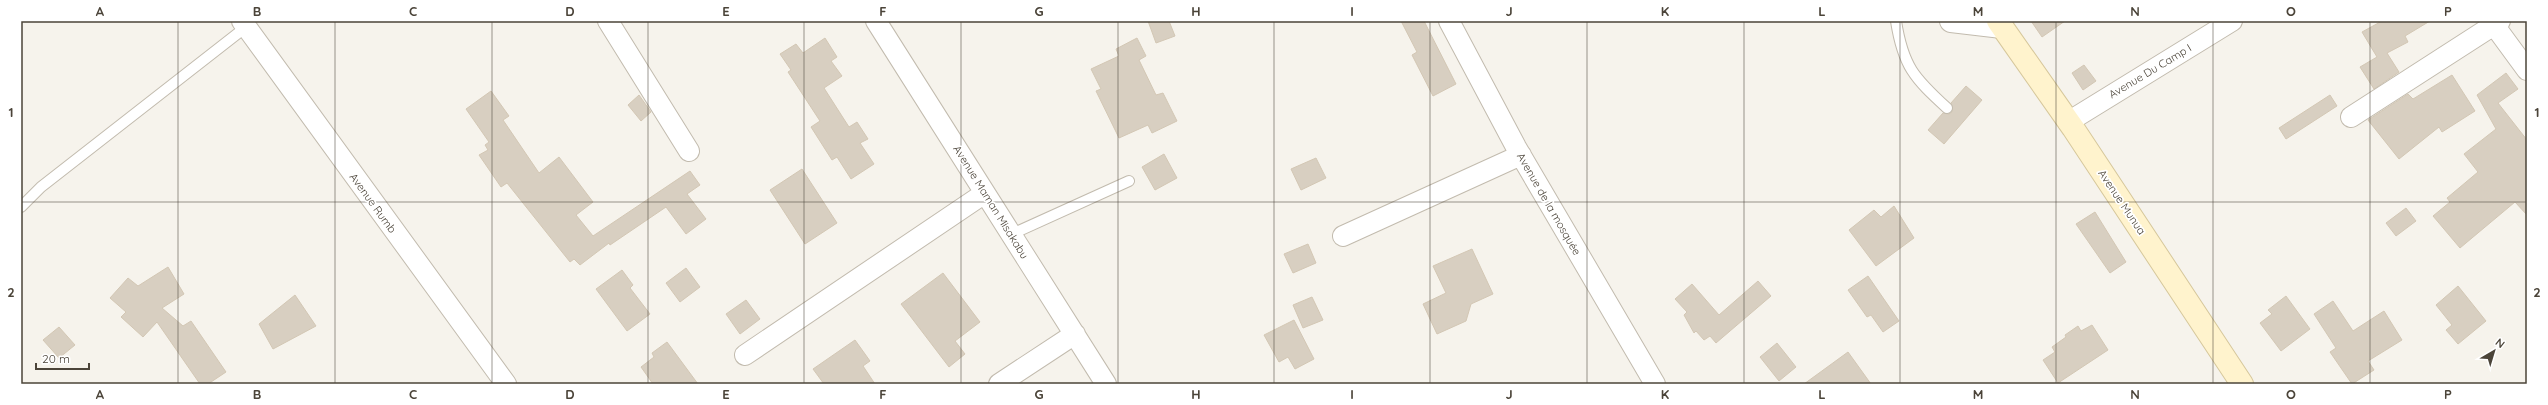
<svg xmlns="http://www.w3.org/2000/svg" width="2548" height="405" font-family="Quicksand,sans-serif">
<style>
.building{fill:#d8cfc1;stroke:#d3c7b4}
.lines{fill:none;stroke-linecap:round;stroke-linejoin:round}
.service-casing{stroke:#c2bbae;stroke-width:12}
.minor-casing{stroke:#c2bbae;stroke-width:22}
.tertiary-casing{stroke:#c2bbae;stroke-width:24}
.secondary-casing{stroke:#d6c79b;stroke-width:24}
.service{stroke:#fff;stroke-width:10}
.minor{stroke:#fff;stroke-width:20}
.tertiary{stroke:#fff;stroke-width:22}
.secondary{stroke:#fff3cd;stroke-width:22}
.grid{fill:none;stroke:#4b4439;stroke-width:1;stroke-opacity:0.55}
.labels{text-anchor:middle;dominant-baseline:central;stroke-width:3.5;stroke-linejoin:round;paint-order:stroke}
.street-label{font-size:11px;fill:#4b4439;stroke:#fff}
.neatline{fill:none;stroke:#4b4439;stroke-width:1.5}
.grid-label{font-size:13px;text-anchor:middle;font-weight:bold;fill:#4b4439}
</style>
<rect width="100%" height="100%" fill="#f6f3ec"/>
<path class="building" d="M1148,21H1169L1175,36L1156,43Z
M1401,21H1424L1456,84L1433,96L1412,55L1417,52Z
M2031,21H2065L2042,37Z
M2382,21H2430L2405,36L2408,42L2387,53L2399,72L2374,89L2360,67L2377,57L2362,32Z
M825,38L837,57L831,61L842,76L824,88L849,127L857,122L868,139L860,143L874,164L851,179L837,157L832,160L811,127L820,121L788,72L791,70L780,54L796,44L803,53Z
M1137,38L1146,56L1139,60L1156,95L1163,93L1177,121L1152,133L1148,125L1119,138L1096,91L1101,89L1091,69L1119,56L1116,49Z
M2084,65L2096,81L2083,90L2072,73Z
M2506,73L2518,89L2498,103L2527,140V215L2515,202L2460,248L2433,216L2450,202L2447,198L2478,172L2464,154L2496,129L2477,95Z
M2452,75L2475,111L2442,132L2439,127L2399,159L2368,120L2408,94L2413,99Z
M1966,86L1982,100L1944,144L1928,130L1943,113L1949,114L1952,112L1951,103Z
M491,91L509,116L503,120L539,173L559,157L593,202L576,215L593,236L690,171L700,185L687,194L706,219L686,234L666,207L610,245L609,243L580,265L574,259L570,262L507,183L501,187L479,155L488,150L485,145L489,142L466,109Z
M639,95L651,112L641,121L628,105Z
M2330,95L2337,106L2286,139L2279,128Z
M1164,154L1177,178L1155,190L1142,167Z
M1316,158L1326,178L1301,190L1291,169Z
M802,169L837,223L805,244L770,190Z
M1894,206L1914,238L1876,266L1849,230L1874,210L1881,217Z
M2406,208L2416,221L2396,236L2386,223Z
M2095,212L2126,262L2110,273L2076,224Z
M1308,244L1316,263L1293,273L1284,254Z
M1472,249L1493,294L1471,304L1466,321L1437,334L1423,304L1446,293L1433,266Z
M168,267L184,294L162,308L183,326L191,321L226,372L208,384H200L157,322L143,337L121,317L126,312L110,298L128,278L138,286Z
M686,268L700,287L680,302L666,283Z
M622,270L633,285L630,288L650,314L627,331L596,289Z
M943,273L980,322L955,341L965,354L949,367L901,304Z
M1868,276L1899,321L1883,332L1871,315L1867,317L1848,290Z
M1758,281L1771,296L1716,343L1710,336L1704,340L1696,331L1694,333L1684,315L1687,312L1675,299L1692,284L1719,315Z
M2458,286L2486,321L2458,344L2446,330L2452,325L2436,305Z
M295,295L316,326L273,349L259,324Z
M2286,296L2310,329L2281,351L2260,323L2272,314L2268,310Z
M1312,297L1323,320L1303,328L1293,305Z
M746,300L760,319L740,334L726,314Z
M2333,301L2353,331L2384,311L2402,340L2368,361L2374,370L2352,384L2330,352L2336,348L2314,314Z
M1294,320L1314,359L1295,369L1288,357L1279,362L1264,335Z
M2092,325L2108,350L2058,383L2043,360L2055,352L2052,347L2066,337L2065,335L2078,326L2081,331Z
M59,327L75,345L59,358L43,340Z
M855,340L870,361L863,366L875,384H824L813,369Z
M667,342L698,384H653L641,367L654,357L652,353Z
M1777,343L1796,367L1779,381L1760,357Z
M1848,352L1871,384H1804Z"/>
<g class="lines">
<defs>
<path id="service" d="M1896,21C1903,66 1914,78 1947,108
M21,207L41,187L246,27
M1012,234L1129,181"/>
<path id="minor" d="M242,21L506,384
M608,21L689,151
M876,21L1106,384
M1449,21L1516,147L1655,384
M2494,25L2527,70
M2351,117L2500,21
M2068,122L2232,21
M1343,236L1521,155
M745,355L985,193
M999,384L1075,334"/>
<path id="tertiary" d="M1951,21L2002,27"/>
<path id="secondary" d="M1998,21L2073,128L2242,384"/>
</defs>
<use href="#service" class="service-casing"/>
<use href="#minor" class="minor-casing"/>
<use href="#tertiary" class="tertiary-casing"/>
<use href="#secondary" class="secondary-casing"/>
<use href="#service" class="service"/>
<use href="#minor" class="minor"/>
<use href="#tertiary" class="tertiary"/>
<use href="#secondary" class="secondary"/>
</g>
<path class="grid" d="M178,21V384M335,21V384M492,21V384M648,21V384M804,21V384M961,21V384M1118,21V384M1274,21V384M1430,21V384M1587,21V384M1744,21V384M1900,21V384M2056,21V384M2213,21V384M2370,21V384M21,202H2527"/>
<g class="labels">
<g class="street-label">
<text transform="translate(2150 71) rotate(-31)">Avenue Du Camp I</text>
<text transform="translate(991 202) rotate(58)">Avenue Maman Misakabu</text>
<text transform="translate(2122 202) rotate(56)">Avenue Munua</text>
<text transform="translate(373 203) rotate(54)">Avenue Rumb</text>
<text transform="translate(1549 204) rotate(60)">Avenue de la mosquée</text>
</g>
</g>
<rect width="2548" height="405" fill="none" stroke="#ffffff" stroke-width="44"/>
<g transform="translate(2494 351) rotate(38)" stroke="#ffffff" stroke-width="3" paint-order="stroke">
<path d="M0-3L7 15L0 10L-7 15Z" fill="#4b4439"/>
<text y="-6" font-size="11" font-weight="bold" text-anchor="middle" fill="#4b4439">N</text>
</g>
<path d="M36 363v6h53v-6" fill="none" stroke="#4b4439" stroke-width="2"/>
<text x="42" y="363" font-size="12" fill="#4b4439" stroke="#ffffff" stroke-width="3" paint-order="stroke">20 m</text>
<rect x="22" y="22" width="2504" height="361" class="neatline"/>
<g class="grid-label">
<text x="100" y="16">A</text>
<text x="257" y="16">B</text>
<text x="413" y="16">C</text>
<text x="570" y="16">D</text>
<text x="726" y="16">E</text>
<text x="883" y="16">F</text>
<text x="1039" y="16">G</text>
<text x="1196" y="16">H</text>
<text x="1352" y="16">I</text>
<text x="1509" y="16">J</text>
<text x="1665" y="16">K</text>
<text x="1822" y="16">L</text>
<text x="1978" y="16">M</text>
<text x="2135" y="16">N</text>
<text x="2291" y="16">O</text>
<text x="2448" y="16">P</text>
<text x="11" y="117">1</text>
<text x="2537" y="117">1</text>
<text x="11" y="297">2</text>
<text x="2537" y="297">2</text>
<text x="100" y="399">A</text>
<text x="257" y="399">B</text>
<text x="413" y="399">C</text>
<text x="570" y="399">D</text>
<text x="726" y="399">E</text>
<text x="883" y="399">F</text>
<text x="1039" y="399">G</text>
<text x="1196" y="399">H</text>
<text x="1352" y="399">I</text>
<text x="1509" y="399">J</text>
<text x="1665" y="399">K</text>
<text x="1822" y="399">L</text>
<text x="1978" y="399">M</text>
<text x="2135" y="399">N</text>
<text x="2291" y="399">O</text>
<text x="2448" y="399">P</text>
</g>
</svg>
